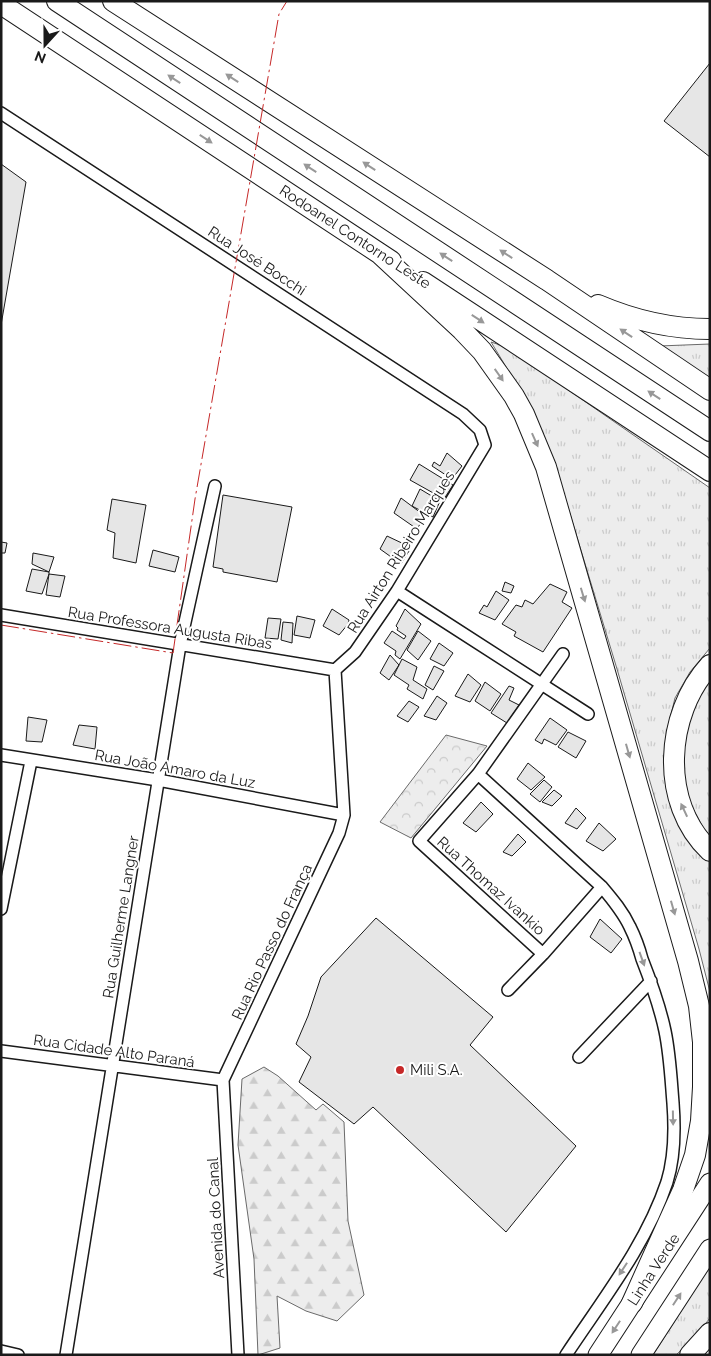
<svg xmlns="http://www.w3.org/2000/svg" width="711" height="1356" font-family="Raleway,sans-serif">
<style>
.grass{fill:url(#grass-tufts);stroke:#6a6a6a}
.forest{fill:url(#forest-firs);stroke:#6a6a6a}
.park{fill:url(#park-crowns);stroke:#6a6a6a}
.building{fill:#e6e6e6;stroke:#1a1a1a}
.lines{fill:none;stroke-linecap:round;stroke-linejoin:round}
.minor-casing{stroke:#1a1a1a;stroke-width:14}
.trunk-casing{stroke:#1a1a1a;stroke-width:21}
.motorway-casing{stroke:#1a1a1a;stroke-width:22}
.minor{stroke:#fff;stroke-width:11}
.trunk{stroke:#fff;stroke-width:19}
.motorway{stroke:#fff;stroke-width:20}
.power{stroke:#c62828;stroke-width:1;stroke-dasharray:18 4 2.5 4;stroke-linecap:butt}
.oneway{fill:#989898}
.poi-dot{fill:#c62828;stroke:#fff;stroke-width:2}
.labels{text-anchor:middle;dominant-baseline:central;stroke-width:4;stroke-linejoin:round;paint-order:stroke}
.street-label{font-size:15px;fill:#1a1a1a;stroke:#fff}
.poi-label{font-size:15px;fill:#1a1a1a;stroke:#fff;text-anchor:start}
</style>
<defs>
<pattern id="grass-tufts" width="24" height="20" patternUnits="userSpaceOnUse" patternTransform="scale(1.25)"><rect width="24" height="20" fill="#ededed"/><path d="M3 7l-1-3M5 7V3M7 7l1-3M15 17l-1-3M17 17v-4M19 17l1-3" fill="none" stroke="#cbcbcb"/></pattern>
<pattern id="forest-firs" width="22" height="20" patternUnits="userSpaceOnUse" patternTransform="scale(1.25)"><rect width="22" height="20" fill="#ededed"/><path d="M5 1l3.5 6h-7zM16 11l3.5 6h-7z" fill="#cbcbcb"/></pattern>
<pattern id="park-crowns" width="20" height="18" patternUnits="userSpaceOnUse" patternTransform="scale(1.25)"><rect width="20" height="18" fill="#ededed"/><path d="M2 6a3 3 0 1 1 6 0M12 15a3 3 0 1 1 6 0" fill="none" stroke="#cbcbcb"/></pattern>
</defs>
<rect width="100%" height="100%" fill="#fff"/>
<path class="grass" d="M491,342L503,346L564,387L710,488V648L690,672L675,698L667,731L664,757L667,787L710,859V992L699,949L617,669L556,468L534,413Z
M710,344V380L659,346Z
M710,676V836L706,833L690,803L681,771L682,736L693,704Z
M710,1266V1318L694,1338L676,1355H653Z"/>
<path class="forest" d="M264,1067L278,1076L316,1110L323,1104L344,1122L348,1221L364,1295L337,1321L306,1311L277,1296L280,1348L258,1355L254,1259L238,1145L242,1079Z"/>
<path class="park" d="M446,735L487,746L411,838L380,822Z"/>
<path class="building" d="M710,63V157L664,121Z
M1,164L26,182L1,325Z
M447,453L462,466L452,479L432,466L434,462L440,466Z
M419,464L453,485L444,499L410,480Z
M420,489L440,501L433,517L412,506Z
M223,495L292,507L277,582L223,572V569L213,567Z
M401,498L425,516L417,529L394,513Z
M112,499L146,505L136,563L113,558L115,533L107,530Z
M387,536L406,545L405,548L409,551L401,564L380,549Z
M1,542L7,543L5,553H1Z
M153,550L179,557L175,572L149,566Z
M33,553L54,557L49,572L32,564Z
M32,569L49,572V574L42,594L26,591Z
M49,574L65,576L60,597L46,595Z
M505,582L514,586L511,593L502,591Z
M550,584L567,592L562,602L572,608L543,652L514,636L516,632L502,624L516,605L522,607L525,600L533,604Z
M496,591L509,600L495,620L479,613L484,605L487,607Z
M332,609L349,620L348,624L339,635L323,626Z
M405,609L421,624L400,659L395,655L396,651L384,643L392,631L404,639L406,636L397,630L398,628L396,626Z
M297,616L315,620L310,638L294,635Z
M268,618L281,619L278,639L265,638Z
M283,622L293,623L292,643L281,640Z
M418,631L431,641L418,660L407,650Z
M439,643L453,653L444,666L430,659Z
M390,655L399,665L389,680L380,673Z
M402,659L417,667L413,680L427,689L423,699L407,689L409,685L394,675Z
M434,666L444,671L433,690L425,685Z
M468,674L481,685L470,702L455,696Z
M485,682L501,694L490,711L475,701Z
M509,686L514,688L509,700L519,705L507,723L491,713Z
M437,696L447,703L436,720L424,716Z
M409,701L419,707L408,722L397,716Z
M28,717L47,720L42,742L26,741Z
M550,718L567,730L556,745L544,739L542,744L535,740Z
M79,725L97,727L95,749L73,745Z
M568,732L586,741L576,758L558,747Z
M528,763L545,777L531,790L517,779Z
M544,780L552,787L540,802L530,794Z
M554,790L562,796L552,806L542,802Z
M481,802L493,814L476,832L463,823Z
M576,808L586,818L577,829L565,823Z
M599,823L616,839L603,851L586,841Z
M518,834L526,842L512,856L503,852Z
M376,918L493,1017L470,1045L576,1146L506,1232L373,1107L354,1124L299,1082L311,1057L296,1044L308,1016L321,977Z
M600,919L622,939L611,953L590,937Z"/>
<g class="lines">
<defs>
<path id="minor" d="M1,113L463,414L480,430L485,445L397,591L355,652L335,670
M397,591L588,714
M1,615L335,670
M1,755L158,780L344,815
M478,774L602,887C613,900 623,912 630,927C635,937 639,948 642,959C651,982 660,1007 665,1031C670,1055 671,1079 673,1103C675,1129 675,1156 667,1182C646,1245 603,1299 566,1355
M1,909L31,761
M543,954L419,841L478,774L563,654
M508,990L543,954L602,887
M1,1051L223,1080
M579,1057L651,981
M1,1351L18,1355
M66,1355L180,645L215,486
M238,1355L223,1080L339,833L344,815L335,670"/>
<g id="trunk">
<path id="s1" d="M598,1355L710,1183"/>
<path d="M641,1355L710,1249"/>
</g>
<path id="motorway" d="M57,1L710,431
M113,1L547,280L710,390
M1,4L391,261
M379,253L462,330L482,351L514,396L524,414L546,467L688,961L699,1006L703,1042V1087L701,1121L695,1155L683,1190L632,1303
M423,282L710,471
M598,305C633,320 671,329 710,329
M710,665C665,714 659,803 710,851
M690,1355L710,1333"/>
</defs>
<use href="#minor" class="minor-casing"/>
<use href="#trunk" class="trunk-casing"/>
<use href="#motorway" class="motorway-casing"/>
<use href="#minor" class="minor"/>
<use href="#trunk" class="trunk"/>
<use href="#motorway" class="motorway"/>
<path class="power" d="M1,625L173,653L195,499L279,14L287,1"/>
</g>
<defs><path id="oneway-solid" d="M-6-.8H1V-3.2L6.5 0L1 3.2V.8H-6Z" transform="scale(1.25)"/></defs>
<g class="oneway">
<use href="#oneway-solid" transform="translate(232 78) rotate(-147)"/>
<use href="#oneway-solid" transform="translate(174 79) rotate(-147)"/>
<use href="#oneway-solid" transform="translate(206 139) rotate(33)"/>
<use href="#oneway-solid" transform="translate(369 166) rotate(-147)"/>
<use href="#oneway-solid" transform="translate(310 168) rotate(-147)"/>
<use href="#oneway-solid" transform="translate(506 254) rotate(-147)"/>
<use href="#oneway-solid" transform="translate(446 257) rotate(-147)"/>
<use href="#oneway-solid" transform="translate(478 319) rotate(33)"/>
<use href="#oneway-solid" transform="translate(626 333) rotate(-146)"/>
<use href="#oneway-solid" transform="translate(499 375) rotate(55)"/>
<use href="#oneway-solid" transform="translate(654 395) rotate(-147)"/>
<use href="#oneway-solid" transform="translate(535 440) rotate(66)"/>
<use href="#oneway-solid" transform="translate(583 595) rotate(73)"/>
<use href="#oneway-solid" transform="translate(628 751) rotate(74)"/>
<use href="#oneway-solid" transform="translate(684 810) rotate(-115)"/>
<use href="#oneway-solid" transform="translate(673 908) rotate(74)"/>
<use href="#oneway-solid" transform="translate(642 959) rotate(70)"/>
<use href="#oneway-solid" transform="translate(673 1118) rotate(89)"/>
<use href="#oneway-solid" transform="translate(623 1269) rotate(123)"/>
<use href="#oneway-solid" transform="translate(677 1299) rotate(-57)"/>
<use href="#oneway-solid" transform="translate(616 1327) rotate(123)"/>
</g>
<circle class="poi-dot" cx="400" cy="1070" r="5"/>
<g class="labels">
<g class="street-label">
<text transform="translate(355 237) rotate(33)">Rodoanel Contorno Leste</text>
<text transform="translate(257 261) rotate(33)">Rua José Bocchi</text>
<text transform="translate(401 552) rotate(-58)">Rua Airton Ribeiro Marques</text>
<text transform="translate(170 628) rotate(9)">Rua Professora Augusta Ribas</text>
<text transform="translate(175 769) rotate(10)">Rua João Amaro da Luz</text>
<text transform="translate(491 886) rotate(42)">Rua Thomaz Ivankio</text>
<text transform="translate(121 917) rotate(-81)">Rua Guilherme Langner</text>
<text transform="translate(272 942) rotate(-65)">Rua Rio Passo do França</text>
<text transform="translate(114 1051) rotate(8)">Rua Cidade Alto Paraná</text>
<text transform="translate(216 1218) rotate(-93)">Avenida do Canal</text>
<text stroke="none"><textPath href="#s1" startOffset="102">Linha Verde</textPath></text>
</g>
<g class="poi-label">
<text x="410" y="1070">Mili S.A.</text>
</g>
</g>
<rect width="711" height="1356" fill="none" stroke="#1a1a1a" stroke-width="5"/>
<g transform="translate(45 45) rotate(201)" stroke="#ffffff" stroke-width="4" paint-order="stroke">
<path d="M0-4L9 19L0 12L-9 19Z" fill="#1a1a1a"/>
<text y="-8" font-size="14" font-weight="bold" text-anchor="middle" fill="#1a1a1a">N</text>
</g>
</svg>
